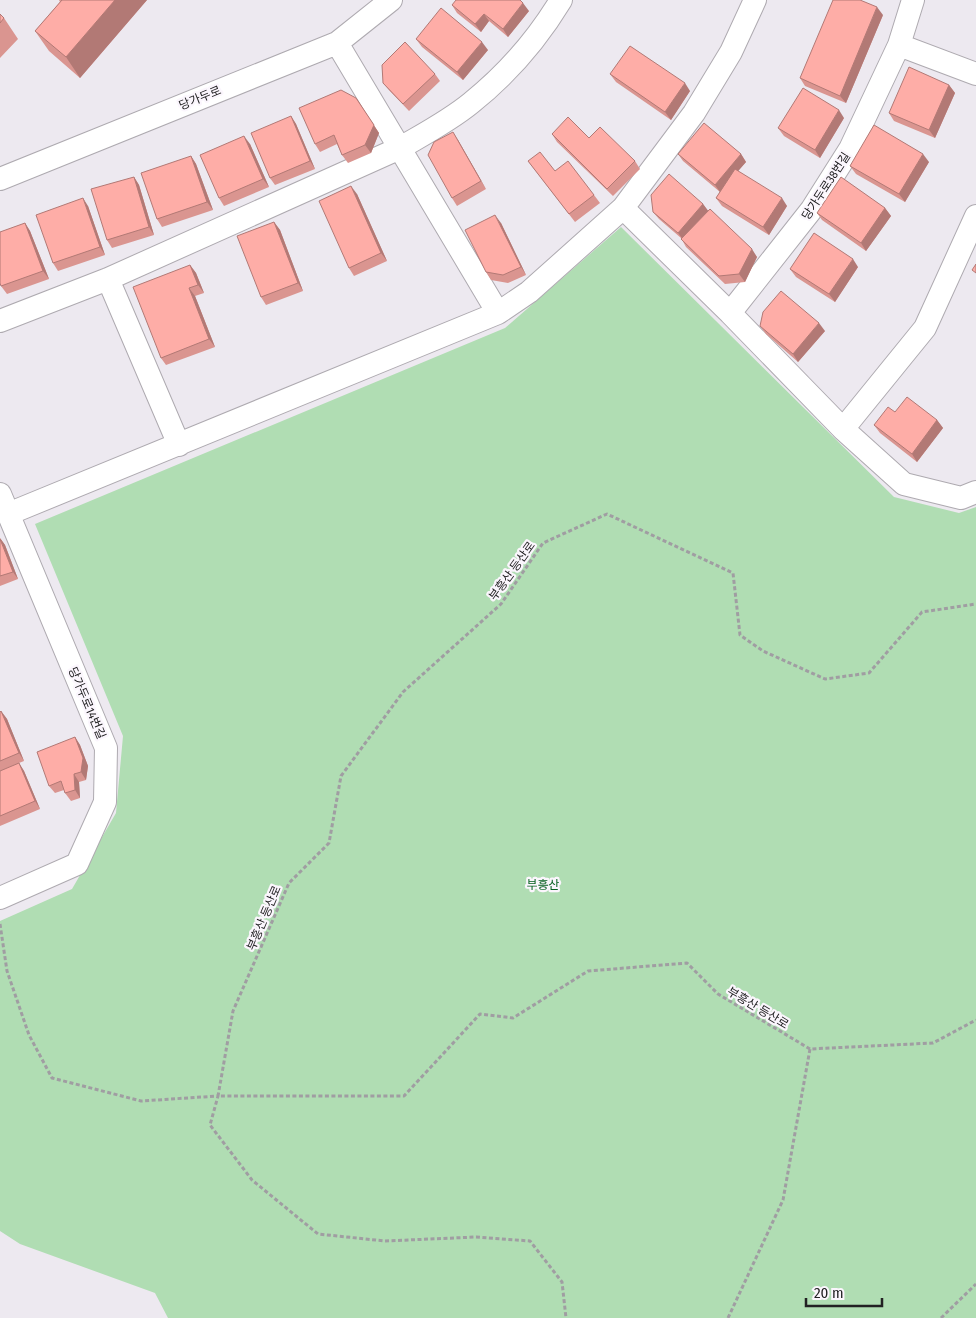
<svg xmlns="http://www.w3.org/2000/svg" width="976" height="1318" font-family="'Fira Sans Condensed','Noto Sans KR',sans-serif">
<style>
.green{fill:#b0ddb3}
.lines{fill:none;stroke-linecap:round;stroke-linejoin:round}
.minor-casing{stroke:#aeaab0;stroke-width:24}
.path{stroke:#a09da2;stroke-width:3;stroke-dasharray:4 2.5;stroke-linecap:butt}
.minor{stroke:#fff;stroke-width:22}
.wall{fill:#da9590}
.shaded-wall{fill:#b27975}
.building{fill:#feada7;stroke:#b27975}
.labels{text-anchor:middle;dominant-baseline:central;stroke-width:4.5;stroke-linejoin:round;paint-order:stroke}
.street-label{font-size:12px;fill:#222123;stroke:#fbf6fd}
.park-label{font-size:12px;fill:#06611f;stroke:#fbf6fd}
</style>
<rect width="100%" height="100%" fill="#ede9f0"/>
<path class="green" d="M621,227L894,497L959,513L976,507V1318H168L155,1293L20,1244L0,1231V921L72,889L116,813L123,736L35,524L505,328Z"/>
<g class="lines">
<defs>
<path id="minor" d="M913,0L899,45L976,74
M0,179L337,43L391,0
M623,208L694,113L731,52L755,0
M108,279L179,445
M498,313L529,292L623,208L730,313L843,429L904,484L961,498L976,492
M730,313L812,209L850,149L899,45
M0,321L108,279L400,148C424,134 449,121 471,103C506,75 538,38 561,0
M843,429L925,328L976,216
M0,494L106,748L105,802L77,864L0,898
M8,514L498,313L337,43"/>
</defs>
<use href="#minor" class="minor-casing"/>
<path class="path" d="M0,924L7,971L29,1035L52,1078L141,1101L218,1096L210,1125L252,1180L318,1234L385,1241L476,1237L530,1241L562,1282L566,1318
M810,1049L718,994L687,963L588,971L513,1018L480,1014L404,1096H218L233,1011L289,883L329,843L341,776L403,692L501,604L543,543L607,514L733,573L740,635L763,651L825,679L869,673L922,612L976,604
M728,1318L783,1200L810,1049L933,1043L976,1020
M941,1318L976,1284"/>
<use href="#minor" class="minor"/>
</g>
<path class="wall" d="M59,0H147L80,78L49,51L35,31L60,2Z
M452,5L529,11L508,37L489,21L481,32L457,13Z
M0,14L4,18L18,39L0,58Z
M883,15L846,103L805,86L800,78Z
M416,39L488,50L463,80L422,47Z
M435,74L440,81L409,111L389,90L383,83Z
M610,74L690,91L671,120L616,82Z
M949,85L955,93L935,138L894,121L889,113Z
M356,98L379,133L371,153L348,163L342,155L337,144L320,152L315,144Z
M291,116L296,124L315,169L275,185L270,178Z
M844,118L820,158L784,136L778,128Z
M552,134L589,138L635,161L640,169L613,196L557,142Z
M458,140L486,189L457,206L452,198Z
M250,144L269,187L224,206L219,198Z
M678,154H741L746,162L738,171L787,206L769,235L722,206L716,198L720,192L683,161Z
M191,156L196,164L213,210L162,227L157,219Z
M528,161L555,171L594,195L600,203L575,222Z
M929,162L905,202L856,174L850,166Z
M134,177L139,185L154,235L112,248L107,240Z
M357,194L387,261L354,276L349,268Z
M703,204L708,211L757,257L745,282L725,284L686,247L681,238L659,219L653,212Z
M88,206L105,255L58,271L53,263Z
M885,208L891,216L866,251L822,220L817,213Z
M274,222L280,230L303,291L266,305L261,297Z
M25,223L30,231L49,279L7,294L1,286Z
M501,223L526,275L508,283L491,280L486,272Z
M190,265L196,273L204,293L195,296L215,347L166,365L161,358Z
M858,267L835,302L796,277L790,269Z
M760,326L825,331L798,362L766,334Z
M895,412L937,420L943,428L917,462L880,433L874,425Z
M0,538L5,545L18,579L0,586Z
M1,711L7,719L24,761L19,763L24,771L40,809L0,826V712Z
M75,737L80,745L88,766L86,780L79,782L80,798L71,801L65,793L64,790L55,793L49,786Z"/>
<path class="shaded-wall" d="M115,0H147L80,78L66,57Z
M523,3L529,11L508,37L503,29Z
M877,7L883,15L846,103L840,96Z
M484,14L489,21L481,32L475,24Z
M482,42L488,50L463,80L457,72Z
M685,83L690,91L671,120L665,112Z
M949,85L955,93L935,138L929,130Z
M356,98L379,133L371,153L365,145Z
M839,110L844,118L820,158L815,150Z
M291,116L296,124L315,169L310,161Z
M453,132L458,140L486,189L481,181Z
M244,136L250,144L269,187L263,179Z
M741,154L746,162L720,192L715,185Z
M923,154L929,162L905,202L899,194Z
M191,156L196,164L213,210L207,202Z
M134,177L139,185L154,235L149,227Z
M351,186L357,194L387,261L381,253Z
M83,198L88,206L105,255L100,247Z
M782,198L787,206L769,235L763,227Z
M703,204L709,212L684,241L678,233Z
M885,208L891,216L866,251L861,243Z
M495,215L501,223L526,275L521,267Z
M274,222L280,230L303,291L298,283Z
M25,223L30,231L49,279L43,271Z
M752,249L757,257L745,282L739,274Z
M853,259L858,267L835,302L829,294Z
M190,265L196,273L204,293L198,285Z
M189,288L195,296L215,347L209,339Z
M819,323L825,331L798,362L793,354Z
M937,420L943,428L917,462L912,454Z
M0,538L5,545L18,579L13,572Z
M1,711L7,719L24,761L19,753Z
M75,737L80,745L88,766L86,780L81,772Z
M19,763L24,771L40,809L35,801Z
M74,774L79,782L80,798L75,790Z"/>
<path class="building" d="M62,0H115L66,57L35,31Z
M456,0H520L523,3L503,29L484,14L475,24L452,5Z
M833,0H860L877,7L840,96L800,78Z
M441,8L482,42L457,72L416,39Z
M0,14L4,18L0,23Z
M405,42L435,74L403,104L383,83L382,65Z
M630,46L685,83L665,112L610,74Z
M909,67L949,85L929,130L889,113Z
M803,88L839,110L815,150L778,128Z
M341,90L356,98L374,125L365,145L342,155L334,135L315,144L299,108Z
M291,116L310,161L270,178L251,133Z
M568,117L589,138L600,127L635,161L607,189L552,134Z
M704,123L741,154L715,185L678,154Z
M874,125L923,154L899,194L850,166Z
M453,132L481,181L452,198L428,155L434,142Z
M244,136L263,179L219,198L200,155Z
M540,152L555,171L568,161L594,195L569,214L528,161Z
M191,156L207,202L157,219L141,173Z
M735,169L782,198L763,227L716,198Z
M669,174L703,204L678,233L653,212L651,195Z
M134,177L149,227L107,240L91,189Z
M841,177L885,208L861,243L817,213Z
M351,186L381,253L349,268L319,201Z
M83,198L100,247L53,263L36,215Z
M710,209L752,249L739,274L719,276L681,239Z
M495,215L521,267L503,275L486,272L465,230Z
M274,222L298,283L261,297L237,236Z
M25,223L43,271L1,286L0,283V232Z
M814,233L853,259L829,294L790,269Z
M976,264V273L972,270Z
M190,265L198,285L189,288L209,339L161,358L133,287Z
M781,291L819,323L793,354L760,326L763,312Z
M907,397L937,420L912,454L874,425L888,407L895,412Z
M0,539L13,572L0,576Z
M1,711L19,753L0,761V712Z
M75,737L83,758L81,772L74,774L75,790L65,793L61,781L49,786L37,752Z
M19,763L35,801L0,816V771Z"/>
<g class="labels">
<g class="street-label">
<text transform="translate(200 98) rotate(-22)">당가두로</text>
<text transform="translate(826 186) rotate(-57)">당가두로38번길</text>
<text transform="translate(512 571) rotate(-54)">부흥산 등산로</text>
<text transform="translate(87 703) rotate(67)">당가두로14번길</text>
<text transform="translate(264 918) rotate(-67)">부흥산 등산로</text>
<text transform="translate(758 1008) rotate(31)">부흥산 등산로</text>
</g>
<g class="park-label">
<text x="543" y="885">부흥산</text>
</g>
</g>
<path d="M806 1298v8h76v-8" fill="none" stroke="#222123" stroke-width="2.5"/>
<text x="814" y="1298" font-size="15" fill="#222123" stroke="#fbf6fd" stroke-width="4" paint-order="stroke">20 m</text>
</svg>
